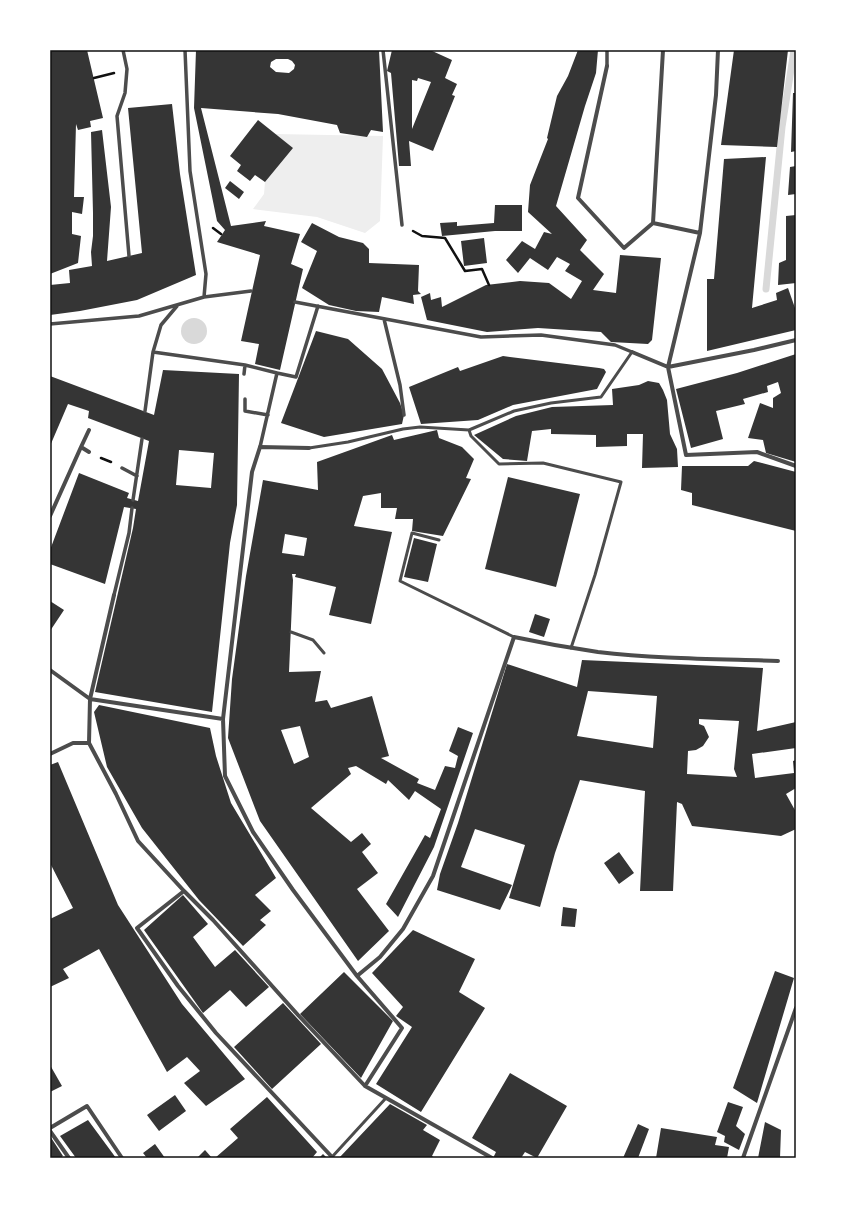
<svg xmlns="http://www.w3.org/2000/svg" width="846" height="1208" font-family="'Noto Sans',sans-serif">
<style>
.green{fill:#eee}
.water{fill:#d9d9d9}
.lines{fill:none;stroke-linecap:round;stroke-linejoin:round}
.stream{stroke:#d9d9d9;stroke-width:7}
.building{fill:#353535;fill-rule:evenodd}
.path{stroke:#111;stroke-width:2.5}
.service{stroke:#4c4c4c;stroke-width:3}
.pedestrian{stroke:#4c4c4c;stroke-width:3.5}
.minor{stroke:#4c4c4c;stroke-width:4}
.neatline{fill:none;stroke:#111;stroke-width:1.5}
</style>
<rect width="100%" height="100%" fill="#fff"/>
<path class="green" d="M275,134L383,136L380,221L365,233L317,217L253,209L264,194L265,182L293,148Z"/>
<path class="water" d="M181 331a13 13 0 1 1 26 0a13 13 0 1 1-26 0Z"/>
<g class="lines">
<path class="stream" d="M766,289L782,127L794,50"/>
</g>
<path class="building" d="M50,50H87L103,118L90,121L91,127L78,130L76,124L74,197H84L82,214L72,212V234L81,236L78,263L50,274Z
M196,50H379L383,132L371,130L367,137L340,133L337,125L278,114L201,108L231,226L266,221L264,226L300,234L291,264L303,269L280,370L255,364L259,344L241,341L260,255L217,242L225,230L217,221L194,108ZM276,59H288L292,61L295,65L294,69L289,73L276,72L270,67L271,62Z
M392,50H430L452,60L445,78L457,84L452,95L455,96L433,151L409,141L411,166H399L391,73L387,71ZM418,78L431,82L412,129V80L417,81Z
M578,50H598L596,73L585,106L556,206L587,240L580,250L604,274L593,290L616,293L620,255L661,258L652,340L648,344L611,342L601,332L538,328L487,332L427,320L421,297L430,293L431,300L441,297L442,307L486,285L520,281L549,283L571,299L582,281L565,271L570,264L557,257L548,270L530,258L518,273L506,260L522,241L535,249L544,232L552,234L528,212L530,185L548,139L547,138L557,96L568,76Z
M734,50H788L777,147L721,145Z
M793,93H796V151L791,152Z
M172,104L180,174L196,275L137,300L80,311L50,315V285L70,283L69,270L92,266L91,252L93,236V213L91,132L102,130L111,207L107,261L142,253L128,108Z
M258,120L293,148L265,182L255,175L250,181L237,171L241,165L230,156Z
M766,157L752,308L777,300L776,293L788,288L795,308L796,307V330L707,351V279H714L724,159Z
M796,166V194L788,195L790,167Z
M230,181L244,192L239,199L225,188Z
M495,205H522V231H495L442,236L440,223L457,222V226L494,223Z
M796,215V283L778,285L779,263L786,260V216Z
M312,223L339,237L363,243L369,249V263L419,265L418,291L421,294L413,295L414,304L382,297L379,312L356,311L329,305L302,288L317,251L301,242Z
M484,238L487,263L464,266L461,241Z
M316,331L348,339L382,369L400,403L404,415L402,424L324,437L281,423Z
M796,354V462L766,453L763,440L748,438L760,403L773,408V398L781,393L778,382L767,386L768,392L743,399L745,404L716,411L723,439L691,448L676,389L737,373Z
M503,356L599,368L604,369L606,372L597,389L513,405L478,420L421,424L409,387L458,367L460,371Z
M163,370L239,374L237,505L230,543L212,712L95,692L133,528L136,509L124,507L105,584L50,564V550L79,473L129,493L127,498L138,501L149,441L88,418L89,411L68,404L50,446V376L154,415ZM179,450L214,453L211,488L176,485Z
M648,381L659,383L663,390L667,400L670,434L677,449L678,467L642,468L643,434H627V446L596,447V435L551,434V429L532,431L527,461L503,459L474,435L516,416L552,407L613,405L612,389L639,385Z
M437,430L439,438L462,447L474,459L466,478L471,479L443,536L412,531L413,519H395L397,508H381V493L363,496L354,526L392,532L371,624L329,615L336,587L295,577L296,574H292L293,580L289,672L321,671L315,702L327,700L331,708L372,696L389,756L381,758L419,779L417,783L435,790L445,766L455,768L458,756L449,751L458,727L473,733L434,847L398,917L386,904L425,835L430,838L441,809L415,791L409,800L388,780L386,784L356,766L348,768L351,774L311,808L351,842L362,833L371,844L362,852L378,873L357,889L389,931L358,961L260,821L228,738L232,679L246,576L263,480L318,490L317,462L392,435L394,440ZM285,534L307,538L304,556L282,553ZM300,726L309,757L294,764L281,730Z
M754,461L796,472V531L692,505V493L681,490L682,466H748Z
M508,477L580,494L556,587L485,569Z
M414,538L437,544L428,582L404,577Z
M50,601L64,610L50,631Z
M535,614L550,619L544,637L529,632Z
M582,660L763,668L757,731L796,722V748L752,754L755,778L794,773L793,761L796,760V788L786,794L796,812V829L781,836L692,826L682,804L677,802L673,891H640L645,791L580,780L555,853L540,907L509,898L525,845L475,829L461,867L512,885L500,910L437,890L440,874L458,823L507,664L577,687ZM588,691L657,696L653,748L577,736ZM699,719L739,721L734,769L737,777L687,774L688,751L696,750L703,746L709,737L704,726L699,724Z
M99,705L210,728L216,756L231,803L276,878L255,895L271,911L260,920L266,925L243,946L199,900L142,828L107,767L94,712Z
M58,762L118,905L182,1004L245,1079L206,1106L184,1083L200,1071L187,1057L167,1072L99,949L63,969L69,978L50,987V919L73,908L50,863V765Z
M619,852L634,873L619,884L604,863Z
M183,895L208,924L193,937L215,967L235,950L269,987L246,1007L230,990L203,1013L144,930Z
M563,907L577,909L575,927L561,926Z
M413,930L475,959L459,992L485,1008L421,1112L376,1084L412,1027L396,1016L403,1007L372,973Z
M775,971L794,978L757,1103L733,1088Z
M344,972L393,1021L361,1078L300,1014Z
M283,1003L321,1044L272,1089L234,1047Z
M50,1065L62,1086L50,1092Z
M510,1073L567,1106L537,1158L525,1152L521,1158H493L496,1152L472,1138Z
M175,1095L186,1111L159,1131L147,1115Z
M267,1097L317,1152L312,1158H215L238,1138L230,1129Z
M728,1102L743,1107L736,1126L745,1134L739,1150L724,1142L725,1136L717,1132Z
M390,1104L427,1125L423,1130L440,1140L432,1156L435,1158H339Z
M88,1120L116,1158H76L60,1136Z
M765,1122L781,1130L780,1158H758Z
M638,1124L649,1129L638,1158H623Z
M661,1128L717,1137L715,1145L729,1147L727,1158H656Z
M50,1136L63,1156L60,1158H50Z
M155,1144L165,1158H147L143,1153Z
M205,1150L212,1158H197Z
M323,1154L327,1158H319Z"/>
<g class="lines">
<path class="path" d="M94,78L114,73
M213,228L221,234
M413,231L422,236L445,238L465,271L482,269L489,285
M101,458L111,462"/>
<path class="service" d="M469,430L471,436L499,464L543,463L621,482L595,575L571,648
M309,448L348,442L403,429L420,427L469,430L514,411L551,403L601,397L632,352
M439,540L412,533L400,581L514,637
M291,632L313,640L324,653
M332,1157L386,1098"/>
<path class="pedestrian" d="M123,50L127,69L125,93L117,116L129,256
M185,50L190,171L206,274L204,297
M383,50L402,225
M607,66V50
M295,302L481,337L541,335L615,345L632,352
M384,319L400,385L404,415
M50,324L139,316L204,297L251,291
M153,352L245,365L277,373L260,447
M277,373L296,377L318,306
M244,374L245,365
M245,399V411L268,415
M145,411L153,352L161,325L177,306
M122,468L137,476
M133,500L142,439
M114,595L129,533L132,508"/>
<path class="minor" d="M663,50L653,223L700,233
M718,50L716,95L700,233L668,367L686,455L757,452L796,466
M607,66L578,198L624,248L653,223
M632,352L668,367
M668,367L754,350L796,340
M81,447L89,430
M309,448L260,447L252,472L223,719L225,776L253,832L293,890L357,976L402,1028L365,1086
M50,516L81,447L89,452
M50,670L90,699L223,719
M89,743L116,794L138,841L184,891L137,928L178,986L216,1033L333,1158
M89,743L90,699L114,595
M50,754L73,743H89
M184,891L213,920L298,1015L365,1086L492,1158
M357,976L380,957L403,929L433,876L514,637C542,643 570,648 598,652C658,659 718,659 778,661
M50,1128L87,1106L122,1158
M50,1131L69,1158
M743,1158L796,1008"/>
</g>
<rect width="846" height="1208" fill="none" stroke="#ffffff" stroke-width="102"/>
<rect x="51" y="51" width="744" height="1106" class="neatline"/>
</svg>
